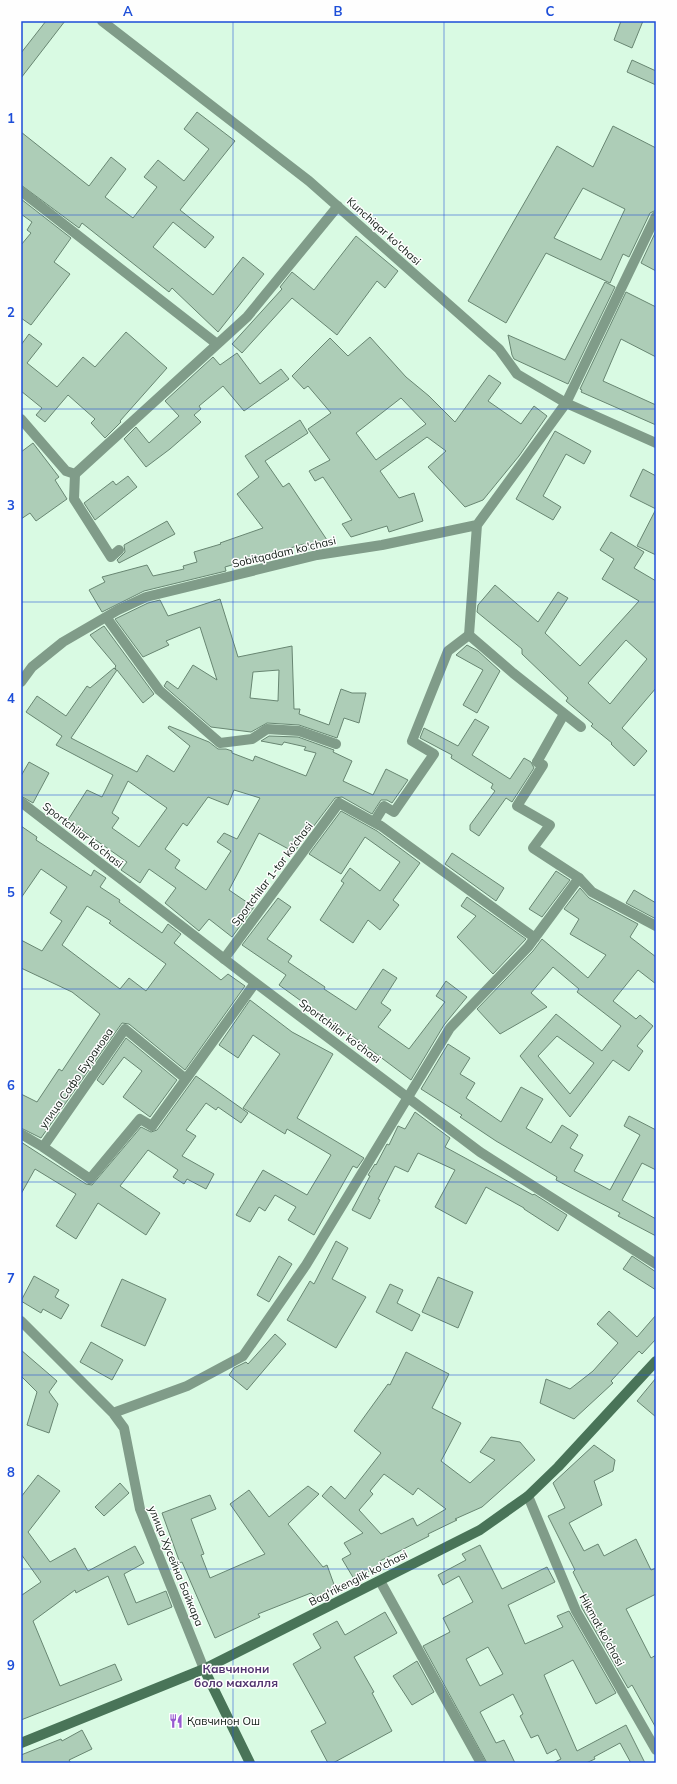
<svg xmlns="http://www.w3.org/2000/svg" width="677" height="1784" font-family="Mulish,sans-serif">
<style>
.building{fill:#adcdb7;stroke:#688672;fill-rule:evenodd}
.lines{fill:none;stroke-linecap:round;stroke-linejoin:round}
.pedestrian{stroke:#809c89;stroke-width:10}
.minor{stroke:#809c89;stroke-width:10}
.tertiary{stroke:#809c89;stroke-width:10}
.secondary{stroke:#497458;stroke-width:10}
.grid{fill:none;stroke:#1d4ed8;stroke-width:1;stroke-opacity:0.55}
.labels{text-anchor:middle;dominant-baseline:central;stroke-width:3;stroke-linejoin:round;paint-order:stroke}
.street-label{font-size:11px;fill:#111d15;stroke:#fefefe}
.poi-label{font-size:11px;fill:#111d15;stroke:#fefefe;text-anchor:start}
.neighbourhood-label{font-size:12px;font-weight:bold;fill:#52356f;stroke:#fefefe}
.neatline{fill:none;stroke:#1d4ed8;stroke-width:1.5}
.grid-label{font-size:13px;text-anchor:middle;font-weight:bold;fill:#1d4ed8}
</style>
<rect width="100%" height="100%" fill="#d9fae3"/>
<path class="building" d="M46,21H65L21,78V53Z
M621,21H643L632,48L614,40Z
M632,60L656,71V85L627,72Z
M197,112L235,141L180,210L214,237L205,248L173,222L153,247L213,295L243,257L264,274L218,332L172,288L169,292L82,223L79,228L21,185V132L89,186L111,157L126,169L105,197L133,218L157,187L144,177L158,160L184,181L209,149L184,129Z
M613,126L656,148V210L650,213L629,257L623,254L610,283L546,253L506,323L468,301L557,146L593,167ZM583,188L625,209L601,260L554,238Z
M21,199L71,238L54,262L70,274L31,325L21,318V245L31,233L27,230L32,222L21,214Z
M656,231V271L641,263Z
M356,236L398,271L385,288L377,281L337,335L292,298L242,353L232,344L282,289L280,287L292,272L314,290Z
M605,282L615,287L568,384L514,359L512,355L508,335L565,360Z
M626,292L656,307V357L621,339L603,381L656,405V425L581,392L582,390L580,389Z
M126,332L167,368L120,421L121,422L105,438L91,423L95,419L68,395L45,422L36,415L42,408L21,391V345L29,334L42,344L27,363L57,387L83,357L95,367Z
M370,337L406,377L429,396L455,422L489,375L501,383L488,401L521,424L534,406L547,416L519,456L483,500L465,507L428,467L446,451L427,437L380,471L399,498L414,493L423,521L389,532L387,526L351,537L342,524L352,520L323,477L315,481L309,471L330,460L308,429L331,413L308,386L304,389L292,376L330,338L348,356ZM401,398L426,424L376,460L356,433Z
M237,353L260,384L281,369L289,379L244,411L223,386L199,406L201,409L194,415L201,422L170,449L146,467L124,439L136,427L149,443L179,416L165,401L213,357L220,365Z
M300,420L308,433L265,461L283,487L289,483L329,543L306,550L304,544L225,567L226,571L144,591L102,612L89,590L105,582L102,577L147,565L153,576L184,569L183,566L197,562L194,552L221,544L220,543L263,528L237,494L259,477L245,456Z
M555,431L591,451L584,464L566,454L543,496L561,507L553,520L516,499Z
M33,443L59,477L55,480L67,499L36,521L30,513L21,519V452Z
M643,469L656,476V555L637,546L656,509L630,496Z
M128,476L137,487L95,520L84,503L113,481L116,485Z
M167,521L175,534L119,563L117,560L125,552L124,545Z
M611,532L644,552L634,568L656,581V688L622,728L647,751L634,766L611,744L612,743L591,726L593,724L566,701L568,698L522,654V649L477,612L478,605L495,585L538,622L558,592L568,598L545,633L580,666L639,601L602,579L614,559L600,550ZM626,640L647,659L610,704L588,683Z
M220,599L238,657L292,646L294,709H300L299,714L329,725L341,689L352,693H366L359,723L344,718L337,738L299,725L267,723L251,732L211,727L164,686L167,681L178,689L193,665L217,680L200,627L166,641L169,645L143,657L115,619L148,603L160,600L168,616ZM279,670L278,701L250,698L253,672Z
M104,626L154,694L143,703L117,670L71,738L137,772L147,755L174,772L190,746L168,728L169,726L209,742L218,749H226L232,751V753L253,761L255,756L306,776L316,753L304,750L306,747L284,742L282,745L261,741L269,736L298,737L334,750L333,752L352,761L343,781L373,795L386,769L408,780L392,803L387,800H381L372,814L342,797L335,798L294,852L259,833L229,890L254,907L232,937L209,919L199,931L165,903L176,888L149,869L140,883L121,870L127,862L80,829L79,831L66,823L87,790L102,797L113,775L56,745L62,736L26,712L37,696L66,716L87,686L90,688L114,668L116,670L115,667L116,666L90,635ZM128,781L167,808L139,847L112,828L119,818L112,813ZM234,790L260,798L237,839L224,833L217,842L231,851L206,890L175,868L180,860L165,849L183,823L187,826L208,797L228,805Z
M467,645L478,651L500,671L477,713L463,705L483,670L456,655Z
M475,719L489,727L472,755L510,779L524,758L531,762L534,768L512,802L506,798L479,836L470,830V825L495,791L491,788L493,784L451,758L452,755L420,738L424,728L458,746Z
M29,762L49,773L33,803L21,796V776Z
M341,811L377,831L420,863L393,900L399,905L380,930L368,920L353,943L320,920L344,883L341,881L350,868L380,891L400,862L365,837L341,874L309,854Z
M21,826L37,837L36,840L91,876L94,870L106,878L100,887L120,900L119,902L162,933L168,924L181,934L174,943L221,980L228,974L245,986L185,1070L129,1024L122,1023L41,1138L21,1128V1094L37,1102L59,1069L62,1071L100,1014L72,992L21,968V940L42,951L62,921L50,913L67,887L41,869L21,898ZM87,906L111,921L109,923L166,964L146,991L129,978L120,989L62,945Z
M452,853L504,888L496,901L445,864Z
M556,871L570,880L542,917L529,909Z
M580,888L589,898L638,924L630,937L656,957V984L638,970L613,1001L636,1019L640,1015L653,1026L637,1046L643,1051L629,1071L613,1060L570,1117L520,1056L556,1014L602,1051L621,1026L577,992L579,989L553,967L531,993L547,1007L500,1034L477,1009L533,951L542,939L588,978L606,955L570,934L579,919L564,909ZM557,1036L594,1063L570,1094L538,1056Z
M634,890L656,903V919L626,903Z
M467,897L526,939L493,974L457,937L476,916L461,906Z
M278,898L291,907L267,939L292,956L288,962L325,987L324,989L356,1010L383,969L397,978L381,1003L391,1010L378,1027L409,1049L445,1002L436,996L446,981L467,997L444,1025L411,1080L355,1038L314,1013L315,1011L279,985L286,975L242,945Z
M250,1000L292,1032L333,1054L297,1118L364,1158L357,1168L353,1166L314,1235L288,1220L296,1207L275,1195L265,1211L259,1207L250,1222L236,1215L263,1170L307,1195L331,1155L287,1129L285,1134L243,1108L280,1054L253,1035L238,1058L219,1045Z
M126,1038L177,1080L150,1117L123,1097L142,1071L124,1057L103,1085L97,1080Z
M448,1044L470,1058L460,1074L475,1083L466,1098L501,1122L521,1087L543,1099L526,1128L551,1143L562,1125L578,1135L570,1148L583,1155L574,1171L610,1190L640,1135L624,1126L629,1116L656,1130V1170L642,1163L622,1200L656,1219V1236L618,1216L620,1213L556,1180L557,1177L496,1141L460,1117L462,1115L421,1089Z
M196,1076L248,1113L241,1123L218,1107L216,1110L206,1103L186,1130L196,1136L182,1156L214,1174L206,1189L187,1179L184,1184L173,1177L178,1170L148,1150L120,1186L160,1213L146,1235L98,1203L76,1239L56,1226L76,1194L35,1169L21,1194V1142L86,1184L92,1185L141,1127L151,1132L157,1130Z
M415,1112L450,1138L445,1147L533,1195L534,1194L567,1215L558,1231L524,1209V1208L486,1187L466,1224L435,1207L455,1170L418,1153L408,1172L395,1166L378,1199L380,1200L370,1219L352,1210L370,1176L368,1175L375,1164L376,1165L387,1144L389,1145L398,1126L405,1129Z
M336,1241L348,1248L332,1279L366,1297L336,1348L287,1320L310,1281L314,1284Z
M279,1256L292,1264L269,1302L257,1295Z
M632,1256L656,1272V1290L623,1269Z
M34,1276L59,1290L55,1297L69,1305L61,1319L43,1309L41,1313L21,1301Z
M438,1277L473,1292L458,1328L422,1312Z
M122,1279L166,1299L145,1346L101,1326Z
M390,1284L403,1290L397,1303L420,1315L412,1331L376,1312Z
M609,1311L637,1337L656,1315V1339L642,1354L639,1351L611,1381L613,1383L574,1419L540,1403L546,1379L570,1389L593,1371L618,1343L597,1324Z
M275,1334L286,1344L247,1390L229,1375L234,1368L246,1362L248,1364Z
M91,1342L123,1360L112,1380L80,1362Z
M21,1350L57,1381L49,1392L58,1404L49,1433L27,1425L37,1392L21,1376Z
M406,1352L449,1374L432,1408L461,1423L441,1461L470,1483L495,1460L480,1452L491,1437L520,1442L535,1460L482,1507L455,1519L457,1520L428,1534L429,1536L380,1561L383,1564L354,1579L342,1559L351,1554L344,1543L363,1533L322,1496L331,1486L345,1499L381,1453L354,1431L388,1384L390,1385ZM384,1474L413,1495L418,1488L446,1509L417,1526L413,1518L381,1534L359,1510L373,1494L370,1491Z
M656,1378V1417L637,1401Z
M594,1445L615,1460L613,1471L594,1481L602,1505L569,1523L584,1551L598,1544L604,1556L636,1539L651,1570L656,1568V1594L626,1609L651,1658L656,1655V1728L632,1685L628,1688L582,1608L581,1605L588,1602L573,1572L575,1570L548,1516L565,1508L553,1483Z
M38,1475L60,1491L28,1532L50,1562L75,1548L88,1571L135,1546L144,1563L124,1574L136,1603L166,1591L172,1607L128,1625L108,1576L76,1593L75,1590L33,1621L60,1686L115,1664L122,1680L21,1720V1593L22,1595L41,1582L21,1554V1497Z
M120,1483L129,1493L104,1516L95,1507Z
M308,1486L319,1494L288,1524L323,1567L327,1565L336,1590L320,1597H315L311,1593L258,1614L260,1617L215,1638L182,1562L180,1563L162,1513L210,1495L216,1509L191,1519L204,1554L201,1555L210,1578L265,1554L230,1504L249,1490L269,1517Z
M480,1545L502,1589L547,1567L555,1582L508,1605L525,1644L563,1627L557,1616L569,1611L616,1693L596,1704L573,1660L544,1675L577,1751L626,1725L645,1763H631L620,1743L594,1757L595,1759L586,1763H553L561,1759L556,1749L547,1754L538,1735L531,1738L520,1716L523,1714L513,1694L480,1712L496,1743L504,1740L515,1763H487L423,1646L450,1632L443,1618L473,1602L459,1576L443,1585L438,1575L466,1560L462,1554ZM488,1647L503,1674L480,1686L466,1659Z
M385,1612L397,1633L354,1657L374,1692L372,1693L392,1731L333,1763H328L311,1731L326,1723L293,1664L321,1648L313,1634L337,1621L345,1635Z
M417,1661L434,1692L412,1705L393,1676Z
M82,1730L92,1749L69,1760L71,1763H21V1755L61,1739L62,1741Z"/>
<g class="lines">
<path class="pedestrian" d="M75,474L74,499L111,557L119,550
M537,762L543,765L517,806L550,825L533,848L579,878L592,892L656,926
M339,803L379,825
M374,822L384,806L394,812L434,754L412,741L448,651L469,635
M90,1179L140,1119L152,1126"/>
<path class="minor" d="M102,21L309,181L499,349L517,374L566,403L656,443
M21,191L217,344
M21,419L66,471L75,474L247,317L338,206
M477,525L469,635L513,673L581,727
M106,617L159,690L220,743L252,739L267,729L299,731L336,744
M21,682L32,667L63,642L118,610L146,597L317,555L382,545L477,525L566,403L656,216
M537,762L564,714
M381,826L535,938
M224,959L339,803
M152,1126L186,1079
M21,1134L43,1147L125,1029L186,1079L255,983
M43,1147L90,1179
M21,1321L113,1413L124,1428L140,1509L204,1669
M113,1413L187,1386L243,1356L306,1265L450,1028L528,947L579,878
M528,1496L576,1611L656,1750
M380,1581L481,1763"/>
<path class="tertiary" d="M21,802L245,975L480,1152L656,1264"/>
<path class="secondary" d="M204,1669L250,1763
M21,1743L204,1669L480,1530L528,1496L558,1467L656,1361"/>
</g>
<path class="grid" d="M233,21V1763M444,21V1763M21,215H656M21,409H656M21,602H656M21,795H656M21,989H656M21,1182H656M21,1375H656M21,1569H656"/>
<defs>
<symbol id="restaurant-bare" viewBox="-9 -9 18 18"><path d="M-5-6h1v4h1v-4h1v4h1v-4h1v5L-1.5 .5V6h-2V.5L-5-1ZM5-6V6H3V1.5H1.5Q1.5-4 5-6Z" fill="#975ad0" stroke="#fefefe" stroke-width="2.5" paint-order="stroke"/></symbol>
</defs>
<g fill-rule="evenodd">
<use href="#restaurant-bare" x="166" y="1711" width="20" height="20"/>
</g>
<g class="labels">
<g class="street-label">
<text transform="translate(384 231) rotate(42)">Kunchiqar ko'chasi</text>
<text transform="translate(284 552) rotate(-13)">Sobitqadam ko'chasi</text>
<text transform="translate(83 835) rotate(38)">Sportchilar ko‘chasi</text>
<text transform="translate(272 874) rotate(-53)">Sportchilar 1-tor ko‘chasi</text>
<text transform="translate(340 1031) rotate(37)">Sportchilar ko‘chasi</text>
<text transform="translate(76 1078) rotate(-55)">улица Сафо Буранова</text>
<text transform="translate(176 1566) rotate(68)">улица Хусейна Байкара</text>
<text transform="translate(358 1578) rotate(-27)">Bag'rikenglik ko'chasi</text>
<text transform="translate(602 1630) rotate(61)">Hikmat ko'chasi</text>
</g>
<g class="poi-label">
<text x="187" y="1721">Қавчинон Ош</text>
</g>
<g class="neighbourhood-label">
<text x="236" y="1668">Кавчинони<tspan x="236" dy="14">боло махалля</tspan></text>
</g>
</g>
<rect width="677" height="1784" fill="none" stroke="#fefefe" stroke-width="44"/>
<rect x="22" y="22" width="633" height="1740" class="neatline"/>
<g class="grid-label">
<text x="128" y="16">A</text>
<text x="338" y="16">B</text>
<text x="550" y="16">C</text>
<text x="11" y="123">1</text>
<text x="11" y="317">2</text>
<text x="11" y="510">3</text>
<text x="11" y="703">4</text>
<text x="11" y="897">5</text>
<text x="11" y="1090">6</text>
<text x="11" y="1283">7</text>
<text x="11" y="1477">8</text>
<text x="11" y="1670">9</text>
</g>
</svg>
